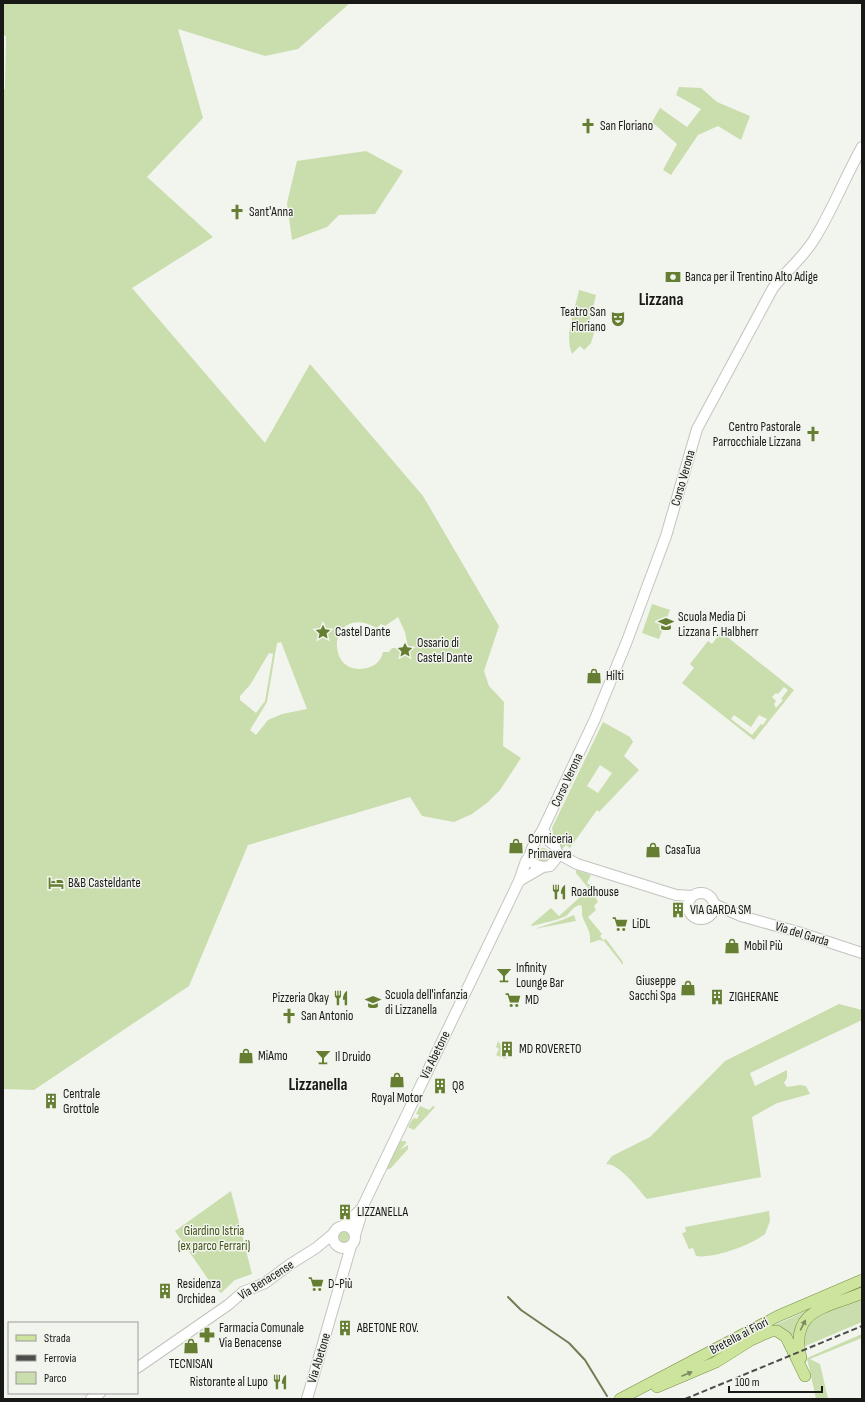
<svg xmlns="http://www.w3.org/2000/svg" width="865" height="1402" font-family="'Sofia Sans Condensed',sans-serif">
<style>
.green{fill:#caddad;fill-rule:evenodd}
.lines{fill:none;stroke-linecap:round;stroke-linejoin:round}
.stream{stroke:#707e56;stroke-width:2}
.secondary-casing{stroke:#c2c4be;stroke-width:12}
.primary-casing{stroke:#789143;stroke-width:12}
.secondary{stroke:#fff;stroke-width:10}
.primary{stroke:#cde49d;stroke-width:11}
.rail{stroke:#4d4e4b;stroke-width:2;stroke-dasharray:6 3;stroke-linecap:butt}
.oneway{fill:#7c8961}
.labels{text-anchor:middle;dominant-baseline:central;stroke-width:3;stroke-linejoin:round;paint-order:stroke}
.poi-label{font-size:13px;fill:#181917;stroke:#f2f4ee;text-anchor:start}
.street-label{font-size:13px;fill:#181917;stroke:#f2f4ee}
.park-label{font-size:13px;fill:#415416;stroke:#f2f4ee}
.district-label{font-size:17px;font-weight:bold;fill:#181917;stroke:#f2f4ee}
</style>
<rect width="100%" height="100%" fill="#f2f4ee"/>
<path class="green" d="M3,3H350L298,49L265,56L178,29L203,118L147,177L213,237L132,288L265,443L310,364L423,496L499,626L484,671L489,686L504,702L503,746L521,758L500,790L488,802L472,814L454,822L422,816L410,797L248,845L189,986L34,1090L3,1089V90L5,89L6,36L3,35ZM398,617L405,632L408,648H392L389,652H383C381,661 375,666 367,668C323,678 328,601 377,628L381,624L385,626ZM281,642L307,709L282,714L268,720L256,735L250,730L267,702L277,643ZM269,653L273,654L265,701L256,713L240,700V696L250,685Z
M679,87L701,88L717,102L750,116L741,140L718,126L698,135L671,175L663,170L677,144L652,122L660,108L687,127L701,109L676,95Z
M366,151L403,171L375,214L339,215L327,227L292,240L287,203L297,161Z
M579,290L596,295L589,324L596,326L591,343L584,350L580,346L572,354C564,334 575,310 579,290Z
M652,604L670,610L659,639L642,633Z
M721,632L794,690L754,740L682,683L694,668L690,664L708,641L712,644ZM784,687L788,690L781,699L783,700L776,708L774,704L776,701L772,697L776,693L778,694ZM734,715L751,727L759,715L767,719L763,725L761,724L752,735L731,719Z
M603,722L630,737L633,742L624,756L639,770L599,812L597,810L570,848L566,845L562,849L554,838L552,828ZM600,765L612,773L598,793L587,786Z
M536 855a7 7 0 1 1 14 0a7 7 0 1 1-14 0Z
M576,870L591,875L587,883L592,886L591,888L598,902L594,906L596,910L588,917L602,934L600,936L603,940L606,939L623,962V965L604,941L599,940L590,943C591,931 587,928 583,918C581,914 583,909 581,905C574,905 571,912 566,916C556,921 542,923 532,926L531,925L551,908L559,916L589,889L576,873Z
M574,915L576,921L534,929L562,920Z
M839,1004L862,1010V1020L750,1073L755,1086L787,1070V1078L784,1083L787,1087L800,1085L806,1086L810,1094L777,1103L752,1117L761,1177L647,1199C638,1189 620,1164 606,1164L612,1156L650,1137L725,1061Z
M498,1041L509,1057L505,1059L496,1055L499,1049L496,1047Z
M420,1106L429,1110L433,1106L435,1107L414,1130L408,1127L412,1120L414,1118L417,1119L419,1115L416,1114Z
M401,1141H404L407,1142L400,1150L408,1145V1149L391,1168L384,1171L397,1144Z
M231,1191L252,1274L235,1280L221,1293L210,1282L175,1231Z
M769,1211L770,1221L765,1234C751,1245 713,1259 696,1256L693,1248L689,1249L682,1233L686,1232L685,1227Z
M338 1237a6 6 0 1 1 12 0a6 6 0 1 1-12 0Z
M862,1286V1290L824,1304L794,1344L768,1328Z
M862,1298V1322L803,1347V1334L816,1315Z
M862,1334V1338L810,1359L820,1364L828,1399H816L807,1358Z"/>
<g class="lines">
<path class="stream" d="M508,1297L521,1310L569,1343L585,1360L607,1396"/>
<defs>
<path id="secondary" d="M557,853L577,864L676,895L692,896
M543,867C517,862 537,841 543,829L595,719L627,641L666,536L697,429L773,288C786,271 804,257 815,238C833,209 845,177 862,147
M519,881L543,867L550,866L555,860L557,857L556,849L555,846L549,841L543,829
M688 906a13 13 0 1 1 26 0a13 13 0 1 1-26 0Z
M714,904L741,916L798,932L862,953
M344,1226L362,1208
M333 1237a11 11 0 1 1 22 0a11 11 0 1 1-22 0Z
M355,1235L360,1219L362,1208L371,1189L519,881L526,861L530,855
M137,1368L228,1305L243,1292L265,1283L289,1265L316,1248L334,1233
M91,1399L100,1393
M307,1399L351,1246"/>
<path id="primary" d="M801,1358C789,1308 828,1308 862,1293
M657,1387L716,1362L751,1340L762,1335L772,1331H777L786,1337L805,1376
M620,1399L778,1316L862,1280"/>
</defs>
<use href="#secondary" class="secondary-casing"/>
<use href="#primary" class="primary-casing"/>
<use href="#secondary" class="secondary"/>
<use href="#primary" class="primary"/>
<path class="rail" d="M685,1399L862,1326"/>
</g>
<defs><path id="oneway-solid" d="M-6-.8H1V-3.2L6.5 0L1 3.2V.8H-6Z"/></defs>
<g class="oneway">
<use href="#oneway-solid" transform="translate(803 1325) rotate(-63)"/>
<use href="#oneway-solid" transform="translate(687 1374) rotate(-23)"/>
</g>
<defs>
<symbol id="church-bare" viewBox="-9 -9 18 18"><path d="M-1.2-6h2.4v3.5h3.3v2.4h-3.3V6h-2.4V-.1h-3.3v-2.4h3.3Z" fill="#657e31" stroke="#f2f4ee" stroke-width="2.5" paint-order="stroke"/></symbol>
<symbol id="bank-bare" viewBox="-9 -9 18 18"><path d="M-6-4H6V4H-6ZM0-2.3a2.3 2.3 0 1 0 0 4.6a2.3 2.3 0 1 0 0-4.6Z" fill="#657e31" stroke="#f2f4ee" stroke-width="2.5" paint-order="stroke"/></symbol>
<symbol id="theatre-bare" viewBox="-9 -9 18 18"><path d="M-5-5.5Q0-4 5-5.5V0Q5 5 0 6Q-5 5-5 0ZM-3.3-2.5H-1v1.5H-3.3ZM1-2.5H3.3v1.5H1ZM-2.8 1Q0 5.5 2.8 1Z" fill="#657e31" stroke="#f2f4ee" stroke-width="2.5" paint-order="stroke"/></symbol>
<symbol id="school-bare" viewBox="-9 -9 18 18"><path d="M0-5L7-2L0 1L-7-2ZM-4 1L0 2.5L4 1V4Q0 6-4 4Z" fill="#657e31" stroke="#f2f4ee" stroke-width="2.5" paint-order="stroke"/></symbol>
<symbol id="sight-bare" viewBox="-9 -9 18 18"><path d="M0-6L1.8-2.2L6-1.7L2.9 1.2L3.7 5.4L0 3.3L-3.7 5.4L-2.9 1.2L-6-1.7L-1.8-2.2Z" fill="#657e31" stroke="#f2f4ee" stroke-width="2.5" paint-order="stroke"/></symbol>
<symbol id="shop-bare" viewBox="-9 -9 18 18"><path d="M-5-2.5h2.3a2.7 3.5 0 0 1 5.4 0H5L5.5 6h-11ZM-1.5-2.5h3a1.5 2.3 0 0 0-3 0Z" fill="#657e31" stroke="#f2f4ee" stroke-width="2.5" paint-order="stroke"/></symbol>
<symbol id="hotel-bare" viewBox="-9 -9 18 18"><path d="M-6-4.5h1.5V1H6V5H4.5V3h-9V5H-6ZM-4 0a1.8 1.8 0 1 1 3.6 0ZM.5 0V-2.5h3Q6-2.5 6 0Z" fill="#657e31" stroke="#f2f4ee" stroke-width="2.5" paint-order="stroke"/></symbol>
<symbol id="restaurant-bare" viewBox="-9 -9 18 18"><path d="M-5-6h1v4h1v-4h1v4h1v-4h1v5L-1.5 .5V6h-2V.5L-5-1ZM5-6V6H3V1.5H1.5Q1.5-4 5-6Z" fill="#657e31" stroke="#f2f4ee" stroke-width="2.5" paint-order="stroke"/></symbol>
<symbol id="building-bare" viewBox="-9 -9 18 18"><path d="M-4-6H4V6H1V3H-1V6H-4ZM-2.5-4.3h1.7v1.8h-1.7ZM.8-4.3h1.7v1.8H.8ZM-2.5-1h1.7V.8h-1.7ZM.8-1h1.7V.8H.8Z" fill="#657e31" stroke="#f2f4ee" stroke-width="2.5" paint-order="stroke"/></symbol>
<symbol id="supermarket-bare" viewBox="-9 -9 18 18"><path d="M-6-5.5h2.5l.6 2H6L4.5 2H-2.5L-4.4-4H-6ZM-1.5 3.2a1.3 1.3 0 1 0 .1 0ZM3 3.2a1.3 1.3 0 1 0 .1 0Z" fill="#657e31" stroke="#f2f4ee" stroke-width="2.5" paint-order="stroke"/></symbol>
<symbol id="bar-bare" viewBox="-9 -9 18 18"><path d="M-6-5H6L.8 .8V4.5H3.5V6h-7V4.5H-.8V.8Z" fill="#657e31" stroke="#f2f4ee" stroke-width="2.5" paint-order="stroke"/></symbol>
<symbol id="pharmacy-bare" viewBox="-9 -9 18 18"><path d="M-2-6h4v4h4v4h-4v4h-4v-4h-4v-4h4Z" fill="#657e31" stroke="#f2f4ee" stroke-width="2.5" paint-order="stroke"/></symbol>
</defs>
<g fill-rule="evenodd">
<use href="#church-bare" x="577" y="115" width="22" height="22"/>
<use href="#church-bare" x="226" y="201" width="22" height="22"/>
<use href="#bank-bare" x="662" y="266" width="22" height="22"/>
<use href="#theatre-bare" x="607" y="308" width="22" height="22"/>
<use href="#church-bare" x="802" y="423" width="22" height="22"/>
<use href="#school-bare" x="655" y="613" width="22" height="22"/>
<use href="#sight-bare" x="312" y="621" width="22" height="22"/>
<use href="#sight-bare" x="394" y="639" width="22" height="22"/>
<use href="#shop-bare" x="583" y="665" width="22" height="22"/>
<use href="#shop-bare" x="505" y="835" width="22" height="22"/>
<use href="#shop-bare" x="642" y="839" width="22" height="22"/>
<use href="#hotel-bare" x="45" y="872" width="22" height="22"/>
<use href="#restaurant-bare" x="548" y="881" width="22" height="22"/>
<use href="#building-bare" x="667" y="899" width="22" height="22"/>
<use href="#supermarket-bare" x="609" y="913" width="22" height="22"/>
<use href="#shop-bare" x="721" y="935" width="22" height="22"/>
<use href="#bar-bare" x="493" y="964" width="22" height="22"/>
<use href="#shop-bare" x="677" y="977" width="22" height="22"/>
<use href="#building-bare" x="706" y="986" width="22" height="22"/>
<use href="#restaurant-bare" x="330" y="987" width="22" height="22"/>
<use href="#supermarket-bare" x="502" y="989" width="22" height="22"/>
<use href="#school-bare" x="362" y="991" width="22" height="22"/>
<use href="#church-bare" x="278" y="1005" width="22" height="22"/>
<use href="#building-bare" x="496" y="1038" width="22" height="22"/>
<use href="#shop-bare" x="235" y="1045" width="22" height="22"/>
<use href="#bar-bare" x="312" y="1046" width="22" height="22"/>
<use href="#shop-bare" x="386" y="1069" width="22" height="22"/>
<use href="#building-bare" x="429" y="1075" width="22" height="22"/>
<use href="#building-bare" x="40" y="1090" width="22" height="22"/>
<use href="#building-bare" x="334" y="1201" width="22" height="22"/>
<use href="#supermarket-bare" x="305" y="1273" width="22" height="22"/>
<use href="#building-bare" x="154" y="1280" width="22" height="22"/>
<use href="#building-bare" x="334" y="1317" width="22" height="22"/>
<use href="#pharmacy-bare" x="196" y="1324" width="22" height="22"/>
<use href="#shop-bare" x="180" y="1335" width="22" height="22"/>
<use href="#restaurant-bare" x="269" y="1371" width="22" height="22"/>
</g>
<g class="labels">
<g class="poi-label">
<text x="600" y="126">San Floriano</text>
<text x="249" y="212">Sant'Anna</text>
<text x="685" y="277">Banca per il Trentino Alto Adige</text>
<text x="606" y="312" text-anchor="end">Teatro San<tspan x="606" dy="15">Floriano</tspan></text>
<text x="801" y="427" text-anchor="end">Centro Pastorale<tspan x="801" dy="15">Parrocchiale Lizzana</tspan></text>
<text x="678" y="617">Scuola Media Di<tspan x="678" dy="15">Lizzana F. Halbherr</tspan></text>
<text x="335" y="632">Castel Dante</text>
<text x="417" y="643">Ossario di<tspan x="417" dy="15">Castel Dante</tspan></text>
<text x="606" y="676">Hilti</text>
<text x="528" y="839">Corniceria<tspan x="528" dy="15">Primavera</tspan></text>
<text x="665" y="850">CasaTua</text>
<text x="68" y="883">B&amp;B Casteldante</text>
<text x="571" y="892">Roadhouse</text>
<text x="690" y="910">VIA GARDA SM</text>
<text x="632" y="924">LiDL</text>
<text x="744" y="946">Mobil Più</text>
<text x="516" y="968">Infinity<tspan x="516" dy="15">Lounge Bar</tspan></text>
<text x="676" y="981" text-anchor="end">Giuseppe<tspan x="676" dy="15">Sacchi Spa</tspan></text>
<text x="385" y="995">Scuola dell'infanzia<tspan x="385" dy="15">di Lizzanella</tspan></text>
<text x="729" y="997">ZIGHERANE</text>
<text x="329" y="998" text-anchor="end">Pizzeria Okay</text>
<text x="525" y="1000">MD</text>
<text x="301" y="1016">San Antonio</text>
<text x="519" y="1049">MD ROVERETO</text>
<text x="258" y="1056">MiAmo</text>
<text x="335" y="1057">Il Druido</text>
<text x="452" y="1086">Q8</text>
<text x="63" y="1094">Centrale<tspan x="63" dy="15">Grottole</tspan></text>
<text x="397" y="1098" text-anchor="middle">Royal Motor</text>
<text x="357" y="1212">LIZZANELLA</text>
<text x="177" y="1284">Residenza<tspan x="177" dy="15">Orchidea</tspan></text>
<text x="328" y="1284">D-Più</text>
<text x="219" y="1328">Farmacia Comunale<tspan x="219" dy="15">Via Benacense</tspan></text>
<text x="357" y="1328">ABETONE ROV.</text>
<text x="191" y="1364" text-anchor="middle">TECNISAN</text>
<text x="268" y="1382" text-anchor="end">Ristorante al Lupo</text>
</g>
<g class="street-label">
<text transform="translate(683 478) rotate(-74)">Corso Verona</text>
<text transform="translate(567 780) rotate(-65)">Corso Verona</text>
<text transform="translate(802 934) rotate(17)">Via del Garda</text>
<text transform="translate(435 1055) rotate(-64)">Via Abetone</text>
<text transform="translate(266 1280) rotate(-32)">Via Benacense</text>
<text transform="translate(739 1336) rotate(-28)">Bretella ai Fiori</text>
<text transform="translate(319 1358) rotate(-73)">Via Abetone</text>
</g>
<g class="park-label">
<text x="214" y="1231">Giardino Istria<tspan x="214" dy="15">(ex parco Ferrari)</tspan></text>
</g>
<g class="district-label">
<text x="661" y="300">Lizzana</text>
<text x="318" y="1085">Lizzanella</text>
</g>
</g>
<rect width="865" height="1402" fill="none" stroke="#181917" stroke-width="8"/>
<rect x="8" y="1322" width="130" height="72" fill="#f2f4ee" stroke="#9b9c98"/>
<rect x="16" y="1335" width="20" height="6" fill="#cde49d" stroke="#9b9c98"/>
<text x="44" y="1342" font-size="12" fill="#181917">Strada</text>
<rect x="16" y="1355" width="20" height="6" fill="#4d4e4b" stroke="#9b9c98"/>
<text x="44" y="1362" font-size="12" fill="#181917">Ferrovia</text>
<rect x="16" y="1372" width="20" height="12" fill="#caddad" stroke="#9b9c98"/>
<text x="44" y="1382" font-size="12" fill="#181917">Parco</text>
<path d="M729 1386v6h93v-6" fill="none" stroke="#181917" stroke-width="2"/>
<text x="735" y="1386" font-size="12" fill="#181917" stroke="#f2f4ee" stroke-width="3" paint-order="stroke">100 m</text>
</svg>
